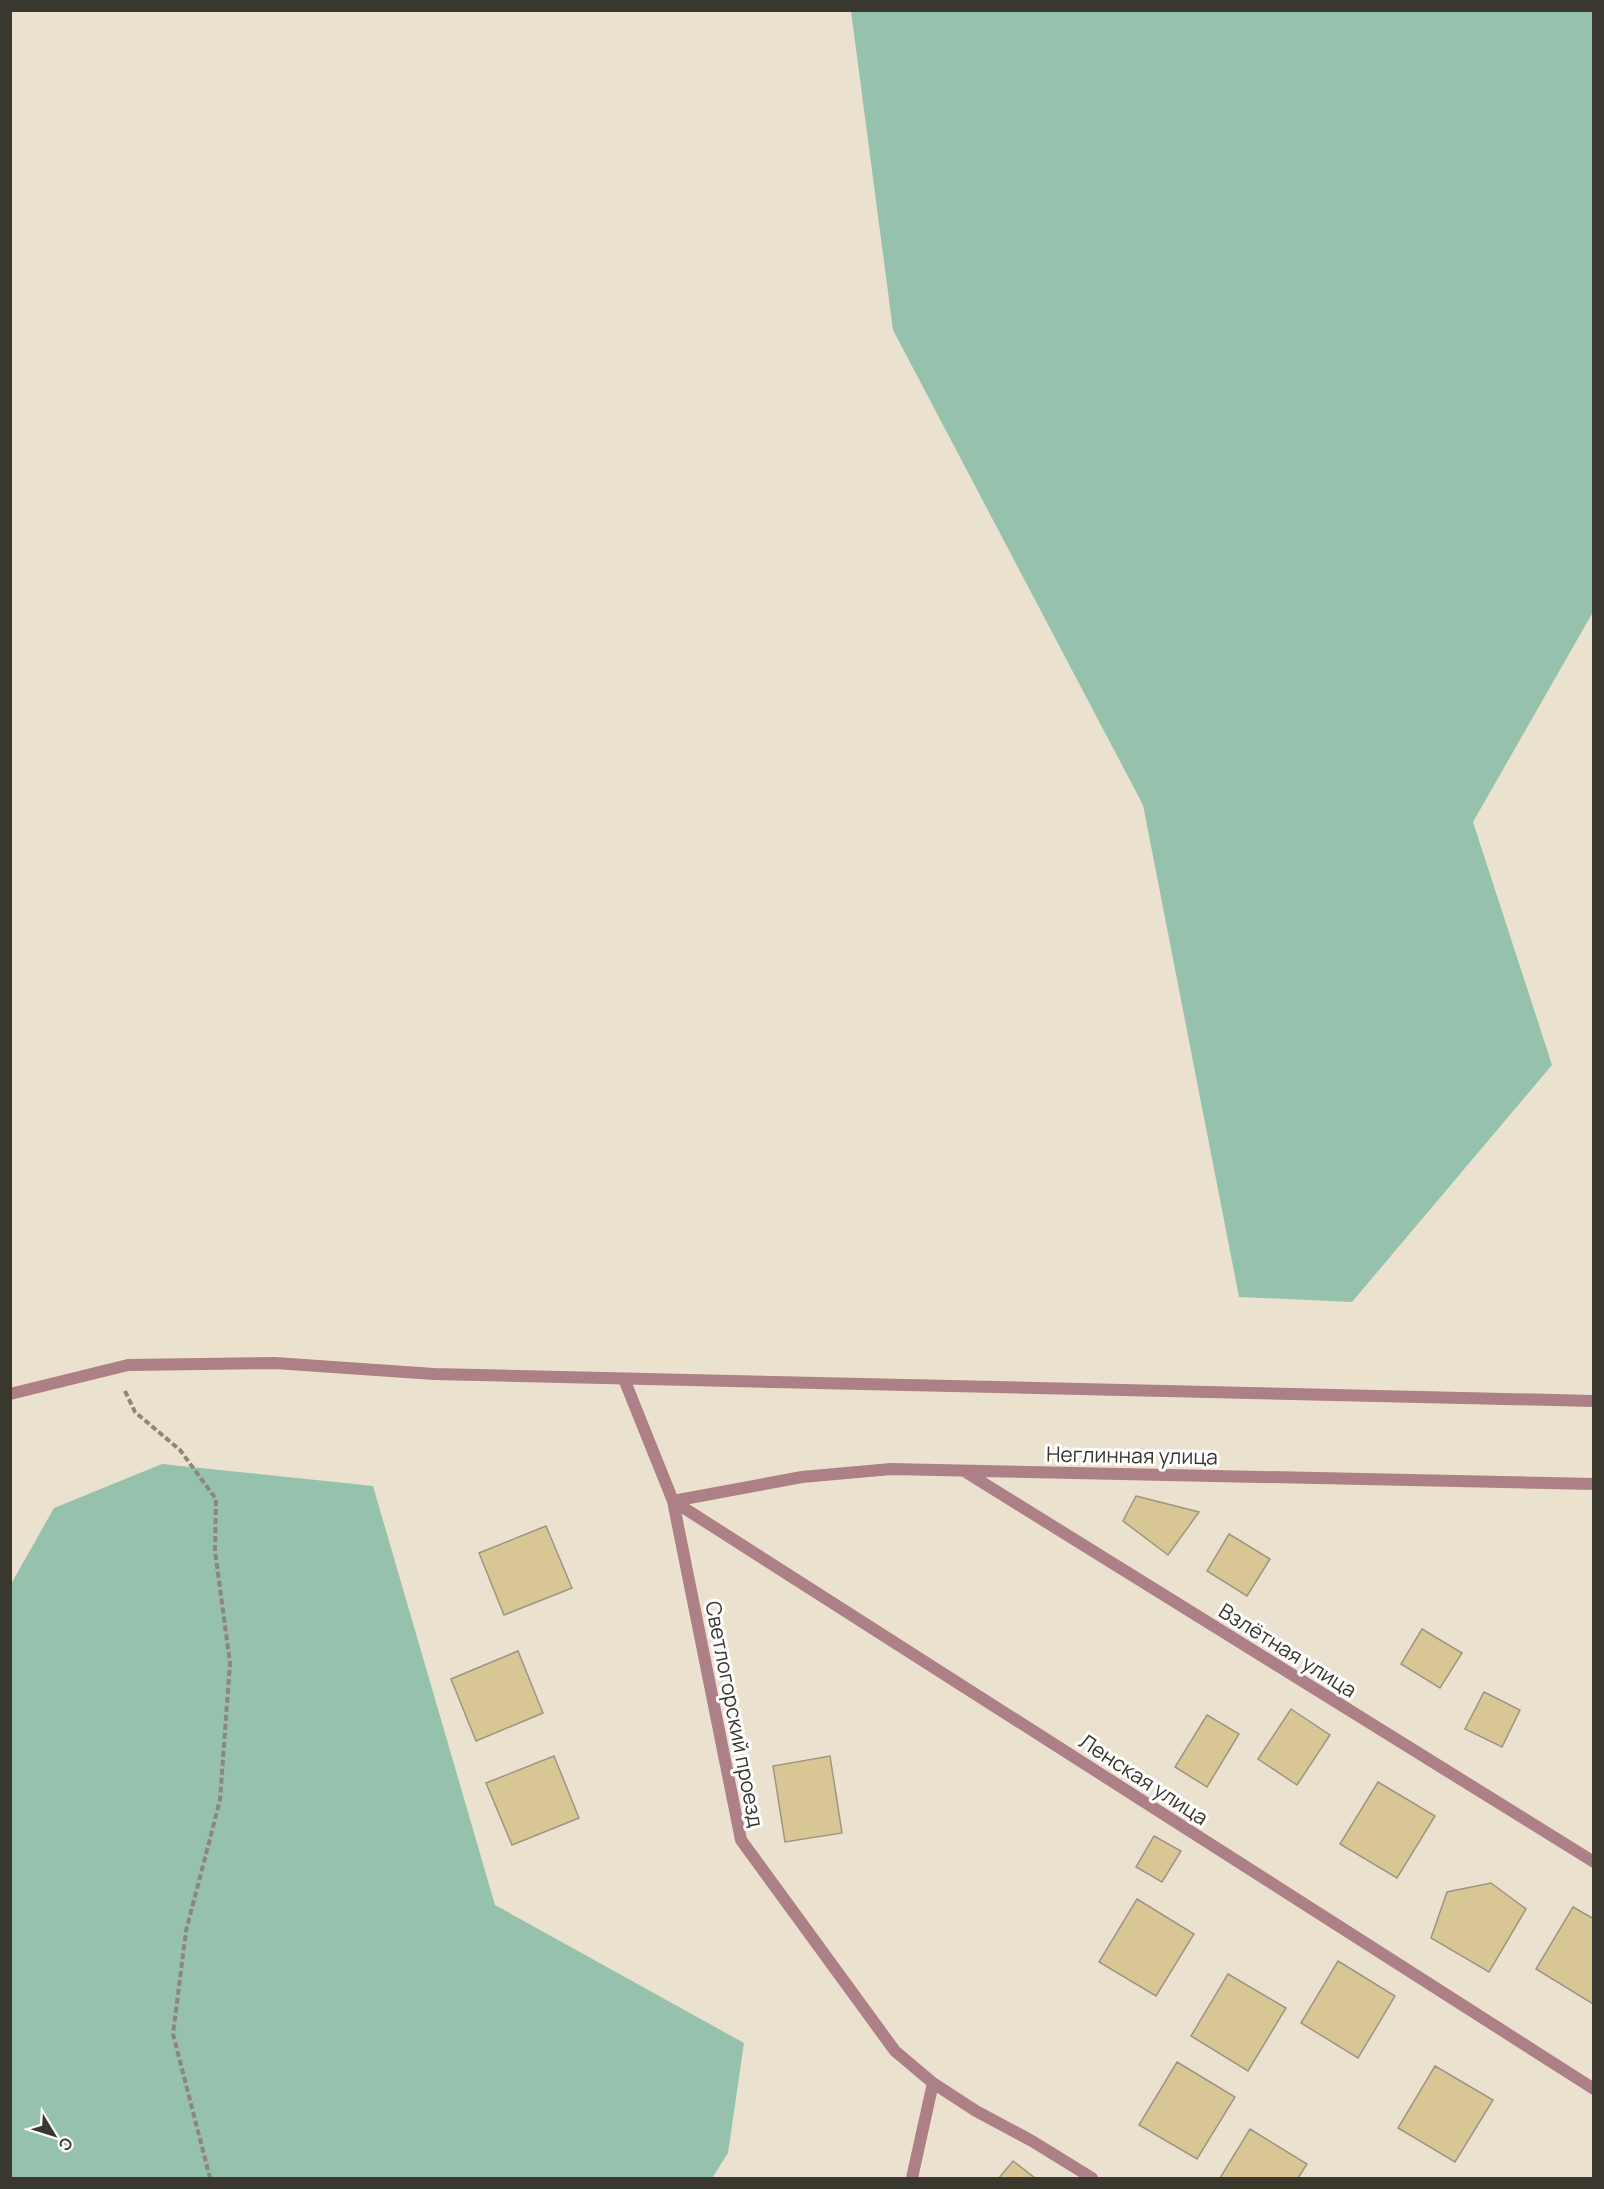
<svg xmlns="http://www.w3.org/2000/svg" width="1604" height="2189" font-family="Manrope,sans-serif">
<style>
.green{fill:#96c1ad}
.building{fill:#d9c695;stroke:#9d9583;stroke-width:1.5}
.lines{fill:none;stroke-linecap:round;stroke-linejoin:round}
.path{stroke:#8d877a;stroke-width:4;stroke-dasharray:6 3;stroke-linecap:butt}
.service{stroke:#ad7f86;stroke-width:12}
.tertiary{stroke:#ad7f86;stroke-width:12}
.labels{text-anchor:middle;dominant-baseline:central;stroke-width:6;stroke-linejoin:round;paint-order:stroke}
.street-label{font-size:21px;fill:#3a372f;stroke:#fff}
</style>
<rect width="100%" height="100%" fill="#eae2ce"/>
<path class="green" d="M851,11H1593V612L1473,822L1552,1065L1352,1302L1239,1297L1143,805L893,330Z
M162,1464L373,1486L495,1905L744,2043L728,2153L712,2178H11V1584L54,1508Z"/>
<path class="building" d="M1136,1496L1199,1512L1168,1555L1123,1521Z
M546,1526L572,1588L504,1615L479,1553Z
M1229,1534L1270,1559L1247,1596L1207,1571Z
M1422,1629L1462,1653L1440,1688L1401,1664Z
M518,1651L543,1713L476,1741L451,1679Z
M1484,1692L1520,1710L1502,1747L1465,1729Z
M1291,1709L1330,1735L1297,1785L1258,1759Z
M1207,1715L1239,1734L1207,1787L1175,1767Z
M554,1756L579,1818L512,1845L486,1783Z
M830,1756L842,1833L785,1842L773,1766Z
M1378,1782L1435,1816L1397,1878L1340,1844Z
M1154,1836L1181,1851L1162,1882L1136,1867Z
M1491,1883L1526,1909L1489,1972L1431,1938L1447,1892Z
M1137,1899L1194,1934L1156,1996L1099,1962Z
M1573,1907L1594,1919L1593,2004L1536,1969Z
M1338,1961L1395,1996L1358,2058L1301,2023Z
M1228,1974L1286,2008L1248,2071L1191,2036Z
M1177,2062L1235,2097L1197,2159L1139,2125Z
M1435,2066L1493,2100L1455,2162L1398,2128Z
M1250,2129L1307,2164L1298,2178H1220Z
M1013,2161L1035,2178H999Z"/>
<g class="lines">
<path class="path" d="M125,1391L135,1412L180,1450L216,1499L215,1551L230,1663L220,1800L186,1931L173,2034L210,2178"/>
<path class="service" d="M624,1379L673,1501L741,1840L895,2051L933,2083L912,2178
M964,1471L1594,1862
M673,1501L1594,2089
M673,1501L802,1477L891,1469L1594,1484
M933,2083L976,2111L1032,2141L1092,2178"/>
<path class="tertiary" d="M10,1394L128,1365L275,1363L434,1374L1594,1401"/>
</g>
<g class="labels">
<g class="street-label">
<text transform="translate(1132 1455) rotate(1)">Неглинная улица</text>
<text transform="translate(1288 1650) rotate(32)">Взлётная улица</text>
<text transform="translate(735 1714) rotate(79)">Светлогорский проезд</text>
<text transform="translate(1144 1779) rotate(33)">Ленская улица</text>
</g>
</g>
<rect width="1604" height="2189" fill="none" stroke="#3a372f" stroke-width="24"/>
<g transform="translate(54 2135) rotate(128)" stroke="#ffffff" stroke-width="4.5" paint-order="stroke">
<path d="M0-4.5L10 22L0 15L-10 22Z" fill="#3a372f"/>
<text y="-9" font-size="16" font-weight="bold" text-anchor="middle" fill="#3a372f">С</text>
</g>
</svg>
